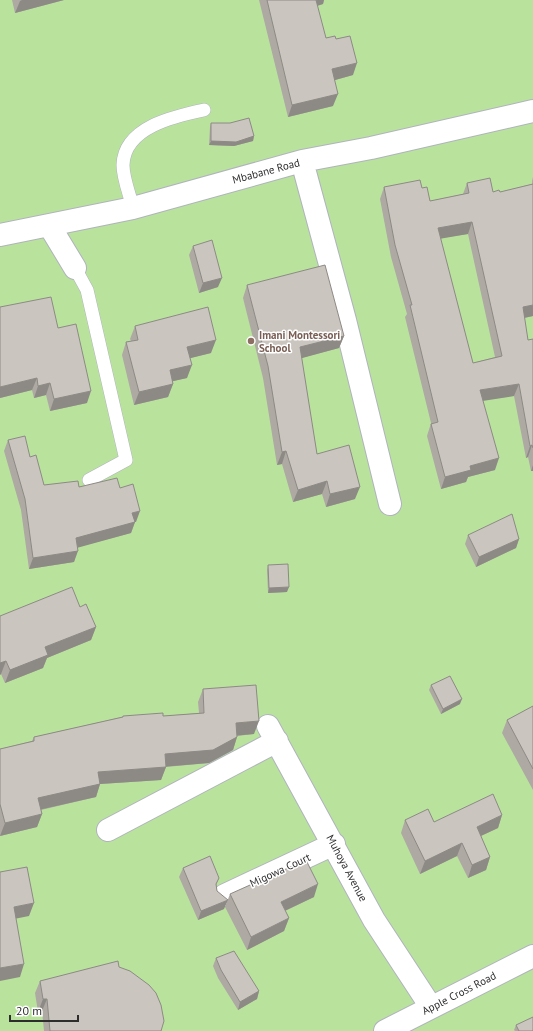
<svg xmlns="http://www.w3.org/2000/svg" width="533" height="1031" font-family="'PT Sans',sans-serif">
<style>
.green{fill:#b9e39d}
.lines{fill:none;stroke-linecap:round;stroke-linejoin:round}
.service-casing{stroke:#b0b3bd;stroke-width:14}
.minor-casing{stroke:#b0b3bd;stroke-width:24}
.service{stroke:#fff;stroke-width:13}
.minor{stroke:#fff;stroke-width:22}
.wall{fill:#aea9a3;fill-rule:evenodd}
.shaded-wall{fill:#8d8a85}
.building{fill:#cac5be;stroke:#8d8a85;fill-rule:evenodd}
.education-dot{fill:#8d6e63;stroke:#fff;stroke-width:1.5}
.labels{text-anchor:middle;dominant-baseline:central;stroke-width:3;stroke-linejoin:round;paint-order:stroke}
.street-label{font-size:11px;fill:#2d2d2d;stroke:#fff}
.education-label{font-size:11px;font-weight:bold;fill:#785e54;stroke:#fff;text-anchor:start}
</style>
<rect width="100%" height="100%" fill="#eee7e0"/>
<path class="green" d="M0,0H533V1031H0Z"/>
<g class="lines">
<defs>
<path id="service" d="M133,208C130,195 123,179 123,165C124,127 175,116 204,110
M75,268L87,290L126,460L89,480"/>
<path id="minor" d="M302,161L345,320L390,504
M49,225L75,268
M0,235L133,208L302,161L371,148L533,111
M268,726L374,920L431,1007
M108,830L277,741
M225,895L334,844
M385,1031L533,956"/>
</defs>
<use href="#service" class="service-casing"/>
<use href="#minor" class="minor-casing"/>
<use href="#service" class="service"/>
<use href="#minor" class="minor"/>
</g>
<path class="wall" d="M12,0H64L15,13Z
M259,0H324L323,4L317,6L326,38L336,39L353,75L335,80L333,106L288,117Z
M211,123L254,136L253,141L234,146L209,145L210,127Z
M533,177V316L524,318L528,340L533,339V471H531L528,457L526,458L514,396L483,400L495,470L468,477L466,482L441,489L427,436L431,423L405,317L407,314L391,257L380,199L384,187L422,188L430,201L463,194L467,183L493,192H500L532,184V181ZM468,234L495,357L473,363L440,238Z
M193,246L218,287L199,293L189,255Z
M247,285L344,336L339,348L301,358L317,454L355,499L326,507L322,494L293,502L282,464L277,465L263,378L243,298Z
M135,326L211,353L190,358L187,378L173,381V384L168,397L134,405L122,355L126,342L131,341L130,339Z
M58,328L87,403L50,411L46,395L34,398L32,390L0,398Z
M8,440L30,457L44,485L79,487L120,488L136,522H135L131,533L78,547L74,562L29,569L21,510L4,451Z
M468,535L519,539L516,548L476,567L465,544Z
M268,565L287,592L268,593L267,570Z
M80,607L96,627L91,640L47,658L43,668L5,683L1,674L0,675V616Z
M431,685L460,704L441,714L429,690Z
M203,689L254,734L237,736V737L233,750L209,763L166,767L161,780L100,784L96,797L41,810L42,814L37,827L0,836V749L32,741L34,737L122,717L123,716H163L199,713L198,702Z
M533,706V790L502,733L507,720Z
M502,815L498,828L481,836L490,857L486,870L468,878L457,856L420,874L401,833L405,820L434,822Z
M183,868L219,878L216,885L217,891L224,909L198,920L179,877Z
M230,894L314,897L285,911L289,918L284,931L247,950L225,907Z
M216,958L259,991L257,999L238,1010L218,978L213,966Z
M119,967L161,1031H44L42,1011L38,1012L35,993L40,981Z
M516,1025L533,1031H515L514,1030Z"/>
<path class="shaded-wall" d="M22,0H64L15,13L20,1Z
M313,0H324L323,4L310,8Z
M357,63L353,75L328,82L332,69Z
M338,94L333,106L288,117L292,105Z
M254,136L253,141L234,146L209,145L211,141Z
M472,222L468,234L433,240L438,228Z
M222,278L218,287L199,293L203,283Z
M533,305V316L519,319L523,307Z
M344,336L339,348L295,360L300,347Z
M216,340L211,353L183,360L187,347Z
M192,365L187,378L165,383L170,370Z
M37,378L32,390L0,398V387Z
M50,383L46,395L34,398L38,386Z
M173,384L168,397L134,405L139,392Z
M519,384L514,396L476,402L480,390Z
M91,391L87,403L50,411L54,399Z
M532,445L528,457L526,458L530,446Z
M286,451L282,464L277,465L282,452Z
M499,458L495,470L468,477L466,482L441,489L445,477L470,466Z
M533,465V471H531Z
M327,481L322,494L293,502L298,490Z
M360,487L355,499L326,507L330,494Z
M140,511L136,522H135L131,533L73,549L76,538L132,513Z
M519,539L516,548L476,567L479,557Z
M78,551L74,562L29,569L33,558Z
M289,587L287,592L268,593L269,588Z
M96,627L91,640L47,658L43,668L5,683L10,670L45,647Z
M6,661L1,674L0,675V663Z
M462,699L460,704L441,714L443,709Z
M259,721L254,734L232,736L236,723Z
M237,737L233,750L209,763L161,767L165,754Z
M166,767L161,780L100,784L96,797L34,811L38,798L98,772Z
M42,814L37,827L0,836L5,823Z
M502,815L498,828L472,840L477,827Z
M462,843L457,856L420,874L425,861Z
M490,857L486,870L468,878L472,865Z
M318,884L314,897L276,915L281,902Z
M228,900L224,909L198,920L201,911Z
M34,903L29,916L9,920L14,907Z
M289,918L284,931L247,950L251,937Z
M24,964L20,977L0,981V968Z
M259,991L257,999L238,1010L240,1002Z
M43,999H47L42,1011L38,1012Z"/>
<path class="building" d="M267,0H316L326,38L335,36L336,39L350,36L357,63L332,69L338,94L292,105Z
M249,118L254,136L236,142L211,141V123H230Z
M490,178L493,192L499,190L500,192L533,184V305L523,307L528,340L533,339V448L532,445L530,446L519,384L480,390L499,458L470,466L471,470L445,477L431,424L438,422L410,305H412L395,245L384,187L420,180L422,188L427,187L430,201L469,193L467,183ZM472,222L502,356L473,363L438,228Z
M212,240L222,278L203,283L193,246Z
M325,265L344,336L300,347L317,454L349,445L360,487L330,494L327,481L298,490L286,451L282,452L268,366L247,285Z
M51,297L58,328L76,324L91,391L54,399L50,383L38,386L37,378L0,387V307Z
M208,307L216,340L187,347L192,365L170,370L173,384L139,392L126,342L138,340L135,326Z
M25,436L30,457L36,455L44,485L78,481L79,487L117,478L120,488L133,484L140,511L132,513L135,522L76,538L78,551L33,558L25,499L8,440Z
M512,514L519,539L479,557L468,535Z
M288,564L289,587L269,588L268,565Z
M72,587L80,607L86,604L96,627L45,647L48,655L10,670L6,661L0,663V616Z
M450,676L462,699L443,709L431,685Z
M256,685L259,721L236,723L237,737L213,750L165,754L166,767L98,772L100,784L38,798L42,814L5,823L0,804V749L34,741V737L123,717V716L163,713V716L204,713L203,689Z
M533,706V769L507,720Z
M493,794L502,815L477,827L490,857L472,865L462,843L425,861L405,820L428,809L434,822Z
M210,856L219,878L216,884L217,891L228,900L201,911L183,868Z
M306,860L318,884L281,902L289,918L251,937L230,894Z
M27,867L34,903L14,907L24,964L0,968V872Z
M234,951L259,991L240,1002L221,970L216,958Z
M118,961L119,967L130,971L149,985L156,993L161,1005L164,1021L161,1031H50L47,999H43L40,981Z
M533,1017V1031H519L516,1025Z"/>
<circle class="education-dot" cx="251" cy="341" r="4"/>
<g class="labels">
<g class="street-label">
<text transform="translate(266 171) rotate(-15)">Mbabane Road</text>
<text transform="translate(347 868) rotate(62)">Muhoya Avenue</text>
<text transform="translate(280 870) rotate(-25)">Migowa Court</text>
<text transform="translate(459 993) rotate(-27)">Apple Cross Road</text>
</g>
<g class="education-label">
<text x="259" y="335">Imani Montessori<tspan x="259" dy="13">School</tspan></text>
</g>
</g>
<path d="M10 1015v6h68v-6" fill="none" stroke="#2d2d2d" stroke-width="2"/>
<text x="16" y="1015" font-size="12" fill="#2d2d2d" stroke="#ffffff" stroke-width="3" paint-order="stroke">20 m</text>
</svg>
